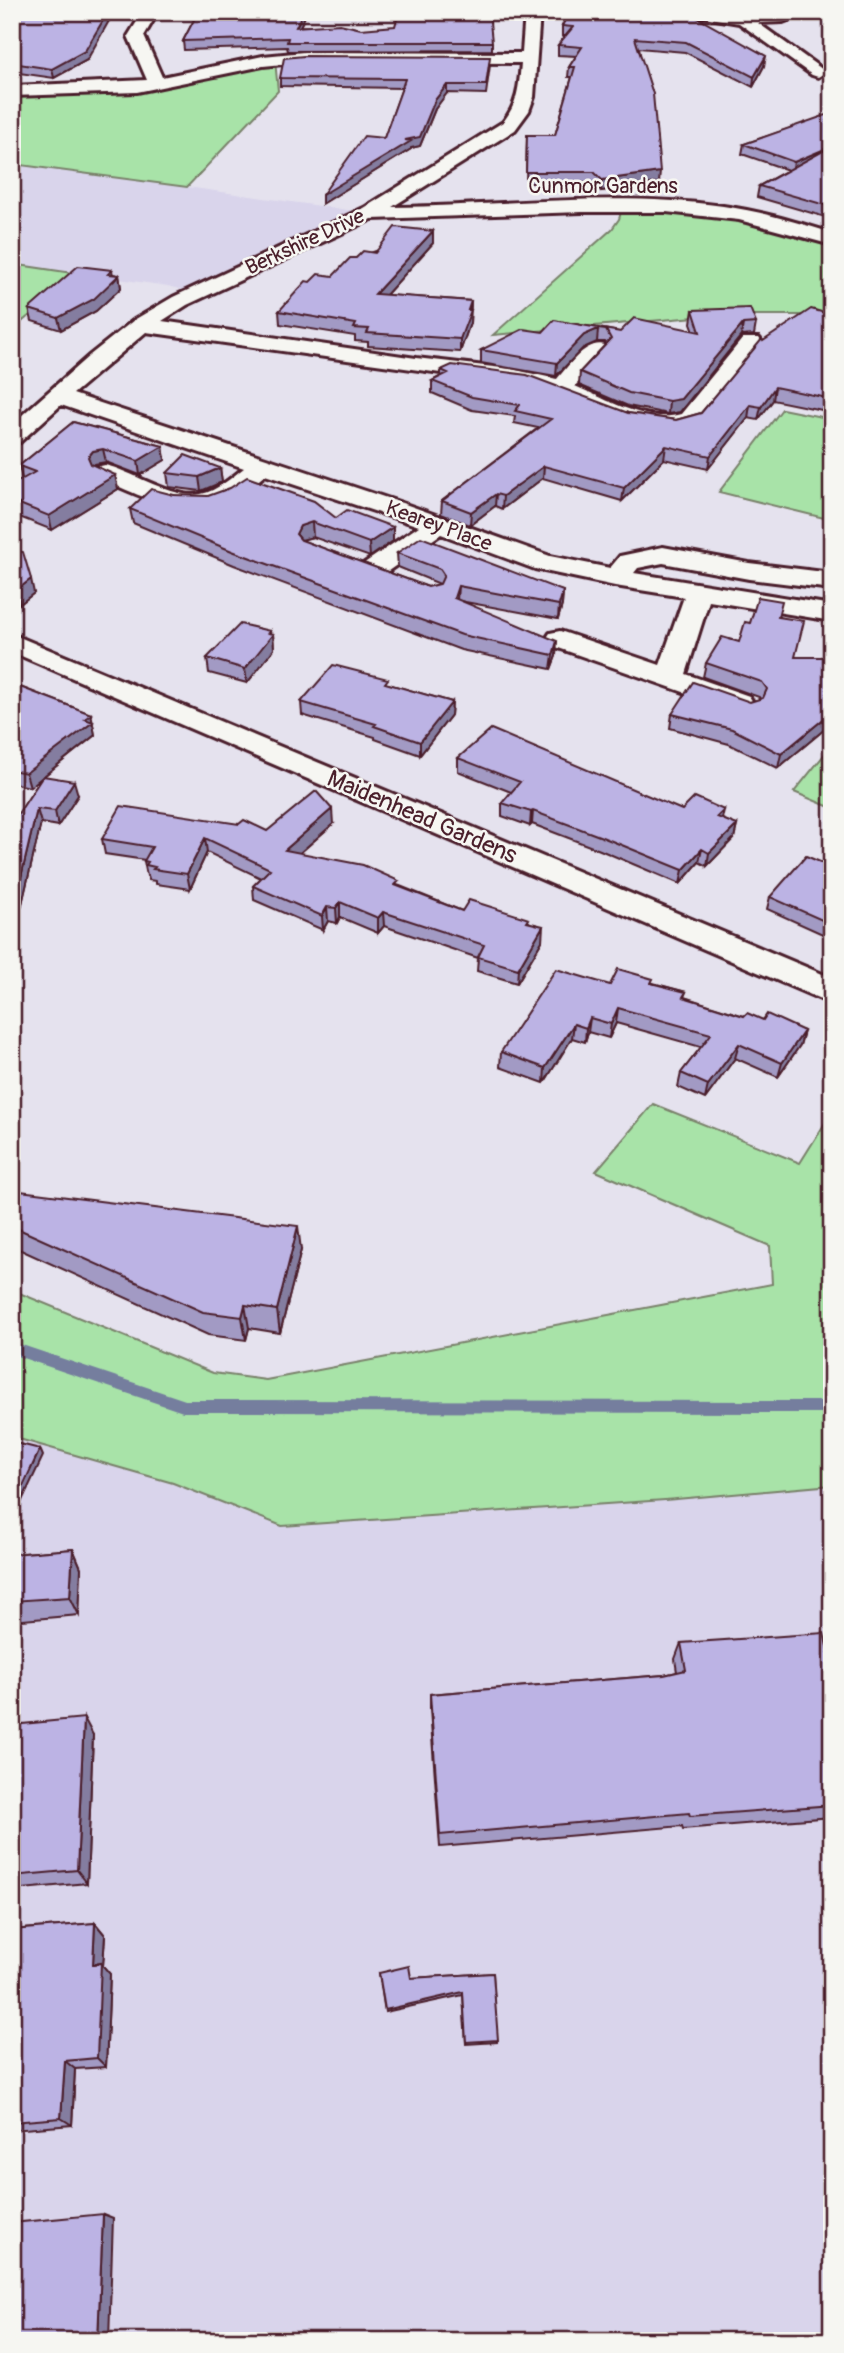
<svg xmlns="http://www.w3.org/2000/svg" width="844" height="2353" font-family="Pangolin,sans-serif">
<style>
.built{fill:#d9d4eb}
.green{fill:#a8e3a8;stroke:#79816a;stroke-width:2}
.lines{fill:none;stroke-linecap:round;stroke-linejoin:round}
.stream{stroke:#757e9e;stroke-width:12}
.minor-casing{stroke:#4a1f2b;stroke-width:6}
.minor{fill:#f6f6f2;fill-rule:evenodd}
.wall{fill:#a29ac4;stroke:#4a1f2b;stroke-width:2}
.shaded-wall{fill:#847da0;stroke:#4a1f2b;stroke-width:2}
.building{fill:#bcb3e4;stroke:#4a1f2b;stroke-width:2}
.labels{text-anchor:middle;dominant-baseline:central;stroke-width:5;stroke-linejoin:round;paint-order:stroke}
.far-street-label{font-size:21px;fill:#4a1f2b;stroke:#f6f6f2}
.street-label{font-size:24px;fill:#4a1f2b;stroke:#f6f6f2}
</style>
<rect width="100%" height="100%" fill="#e5e2ee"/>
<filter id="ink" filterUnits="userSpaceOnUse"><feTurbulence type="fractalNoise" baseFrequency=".0143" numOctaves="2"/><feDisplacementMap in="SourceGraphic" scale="14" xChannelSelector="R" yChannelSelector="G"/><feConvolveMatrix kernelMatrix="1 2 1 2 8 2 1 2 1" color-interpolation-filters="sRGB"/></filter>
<g filter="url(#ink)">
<path class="built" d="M21,165L187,187L369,213L193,293L168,286L12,264V170Z
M12,1437L173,1483L282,1526L665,1500L832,1485V2341H12Z"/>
<path class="green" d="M275,60L278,91L187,187L21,165L12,170V91L118,89Z
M623,206L684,208L832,239V315H718L493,335L612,229L619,219Z
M12,264L79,274L12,330Z
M782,409L832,419V520L719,492Z
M832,745V808L794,792Z
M653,1104L800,1163L832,1112V1485L665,1500L282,1526L173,1483L12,1437V1290L213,1373L266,1380L772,1284L770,1246L596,1171Z"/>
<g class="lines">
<path class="stream" d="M12,1348L184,1406L832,1407"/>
<defs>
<path id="minor" d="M143,12H158L144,36L162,77L263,56L304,52L522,53L525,12H540L534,97L529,111L515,130L392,207C502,206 613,191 723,206C760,211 796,222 832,233V245L739,220L666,212H582L372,219L187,305L162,321L416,358L511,369L557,379C569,366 585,340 605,345L608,350L575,386C606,399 647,424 681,414L743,338H759L762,343L759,348L697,424L674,430L628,423L527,385L146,332L73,394L405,504L550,556L610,568L620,556L663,547L749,563L832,573V589L749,579L663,563L638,568L634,573L832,605V621L709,601L686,674L749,696L753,702L749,708L739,711L729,708L550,645L546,639L550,633L560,631L660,665L684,597L615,586L535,569L441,534L381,576L372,578L363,576L359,570L363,564L419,526L265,475C253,485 240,496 225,502C183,522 135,492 96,477L93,472L96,467L105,465C132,471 174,500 201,494C217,491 232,477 244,468L61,405L20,442L12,444V424L90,355L134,320L173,297L364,208L503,122C518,104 519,86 521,63L304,62L263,66L137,92L12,96V86L147,80L128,36Z
M691,12L743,14L809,12L783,22L758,23L826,72L818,77L812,75L739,23L698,16Z
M12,634L832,978V1004L12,652Z"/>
</defs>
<use href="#minor" class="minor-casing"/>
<use href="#minor" class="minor"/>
</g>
<path class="wall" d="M12,12L87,60L54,78L12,72Z
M198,12H307L300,26L361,29L492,42V50L288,51L287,47L184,50L183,41Z
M687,12L764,66L753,87L685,52L639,48L659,183L601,191L593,183H526L527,135H555L572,77H568L569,67L576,56L558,55V45L565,36H562V26Z
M490,65L486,94L447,93L435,109L420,146L411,148V149L322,204V195L384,138L402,88L280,86V78Z
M832,114V219L757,197L759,186L788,170L742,154L744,144Z
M433,231V243L386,295L471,301L470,323L460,352L368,346V342L355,341V336L280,324L279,311L310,282L333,276L356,258Z
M113,274L119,275L121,288L96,311L61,330L32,321L29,309Z
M693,310L756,323L754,335L741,336L680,412L668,414L628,406L579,385L580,372L606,344L605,342H597L583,348L556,376L481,363V350L543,332L554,320L620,332L694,331L691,323Z
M832,315V412L773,400L758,420L748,418L708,469L664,459L622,501L543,478L502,509L495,506L470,525L441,514L442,501L538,428L514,423L515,416L472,410L432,393V381L441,376V370L628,413L676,420L701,413L763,341Z
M73,422L163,446L165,460L140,475L106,462L95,464L94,466L118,489L52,530L12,514V485L22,479L19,466Z
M220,468L222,482L201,491L169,487L167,473Z
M174,495L393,527V541L370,557L313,537L301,540L428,587L440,584L398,567L397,553L563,591L562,605L558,619L460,601L556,656L551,669L461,650L234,565L133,523L130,509Z
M12,550L34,593L20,604L12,602Z
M779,617L795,657H832V723L778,768L729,744L670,728L672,714L750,702L760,699L759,697L703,677L706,663L739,642L750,623Z
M270,631V634H273L274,649L247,683L209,673L207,658Z
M12,684L91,714L95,735L44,776L78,795L58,826L41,823L21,908H12V823L43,776L30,787L12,783Z
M388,684L452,702L451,715L420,755L375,739V737L302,715L301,702Z
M458,758L722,819L737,825L734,838L707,866L699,862L680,884L600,850L532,824L530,826L502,816V803L511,792L458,771Z
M333,824L300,853L400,886L462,911L529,922L542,941L517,983L477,971L478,958L384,926L378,933L340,917L337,923L328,921L323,930L254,900L253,886L261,878L207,852L190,889L156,884V881L149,880L148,876H147L144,861L145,860L105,854L102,839L267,831Z
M832,867V930L827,936L767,909L770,897Z
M653,983L686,992L684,997L744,1016L763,1020L804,1031L800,1045L778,1077L735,1058L705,1099L678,1087L681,1073L701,1047L616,1023L609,1038L588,1032L585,1042L572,1038L544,1083L500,1067L501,1052L610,985Z
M12,1190L301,1250L280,1333L249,1328L246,1340L208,1335L12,1246Z
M73,1549L81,1568L79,1615L12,1621V1554Z
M681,1643L832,1660V1817L683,1829L682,1826L440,1847L430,1709V1694L664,1675L677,1672L675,1659Z
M12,1725L93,1735L87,1883L12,1890Z
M95,1923L105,1935L103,1966L110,1974L106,2067L75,2069L72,2125L12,2130V1930Z
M379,1973L411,1978L493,1973L497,2042L466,2044L463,1995L385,2012Z"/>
<path class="shaded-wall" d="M108,12H114L87,60L54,78L52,69Z
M303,12H307L296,35V27Z
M766,56L764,66L753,87L754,77Z
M447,85V93L435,109L420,146L411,148V149L322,204V195L435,100Z
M832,146V156L792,172L794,162Z
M660,172L659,183L601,191L602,180Z
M433,231V243L375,307V294Z
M112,270L114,281L119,275L121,288L96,311L61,330L58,318Z
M471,301L470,323L460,352V339Z
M743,324L741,336L680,412L668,414L669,401Z
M598,329L597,342L583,348L556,376L557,363L584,335Z
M775,387L773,400L758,420L761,407Z
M750,405L748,418L708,469L710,456Z
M163,446L165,460L140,475L138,461Z
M666,446L664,459L622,501L624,488Z
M103,449L106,462L95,464L91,471L88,457L93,451Z
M544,466L543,478L502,509L503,496Z
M220,468L222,482L201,491L199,477Z
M115,475L118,489L52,530L49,516Z
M496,494L495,506L470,525L471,512Z
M312,522L313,537L301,540L296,534L300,526Z
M393,527V541L370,557L369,543Z
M31,579L34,593L20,604L17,590Z
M458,586L457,600L454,598Z
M563,591L562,605L558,619L559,605Z
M270,631V637L273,634L274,649L247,683L245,669Z
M557,641L556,656L551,669L553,655Z
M452,702L451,715L420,755V742Z
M832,712V723L778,768L781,754Z
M91,714L95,735L30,787L26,773Z
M74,781L78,795L58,826L55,811Z
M37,809L41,823L21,908L17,894Z
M332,809L333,824L287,864L285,850Z
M724,810L721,823L717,817Z
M533,811L532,824L530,826L531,812Z
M737,825L734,838L707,866L709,853Z
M205,838L207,852L190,889L187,874Z
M702,849L699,862L680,884L683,870Z
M340,902V917L337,923L336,908Z
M327,907L328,921L323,930L322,916Z
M383,912L384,926L378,933V918Z
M832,922V930L827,936L831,924Z
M543,926L542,941L517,983L518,969Z
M618,1008L616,1023L609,1038L611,1024Z
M590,1018L588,1032L585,1042L586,1028Z
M574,1024L572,1038L544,1083L545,1068Z
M804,1031L800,1045L778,1077L782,1063Z
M739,1044L735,1058L705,1099L708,1085Z
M298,1226L301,1250L280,1333L277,1310Z
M245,1305L249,1328L246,1340L242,1317Z
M40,1449L43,1456L12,1522V1510Z
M73,1549L81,1568L79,1615L70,1597Z
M84,1718L93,1735L87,1883L77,1870Z
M95,1923L105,1935L103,1966L110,1974L106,2067L97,2058L93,1964Z
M65,2061L75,2069L72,2125L61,2118Z
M103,2214L113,2218L109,2341H98Z"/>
<path class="building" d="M12,12H108L85,51L52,69L12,63Z
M198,12H303L296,27L340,24L361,29L395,26L399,12H489L492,42H287L288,38L183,41Z
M569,12H687L766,56L754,77L686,42L635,38L653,94L660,172L602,180L594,172H526L527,135H555L575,67H569L582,47L558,45L573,27L562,26Z
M304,56L490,57L486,85H447L435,100L420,137L405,140L411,141L322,195L364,136L384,138L405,79L280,78L284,58Z
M829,114H832V146L794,162L744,144Z
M825,150L832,152V207L759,186Z
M395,227L433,231L375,294L471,301L468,310H471L460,339L367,333L369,329L354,328L356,324L279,311L306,281L310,282L318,274L333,276L350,258H356L363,251L375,253Z
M78,266L112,270L108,274L119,275L94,299L58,318L29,309Z
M750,308L756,323L743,324L681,399L669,401L629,393L580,372L611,339L606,330L598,329L584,335L557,363L481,350L523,329L543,332L554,320L620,332L634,318L700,332L693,310Z
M811,309L832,315V399L775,387L761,407L750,405L710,456L666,446L624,488L544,466L503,496L496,494L471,512L442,501L551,419L515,411L520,405L472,397L432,381L448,373L441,370L452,365L527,375L628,413L676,420L701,413L762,339L763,341Z
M73,422L163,446L138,461L103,449L93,451L88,457L91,464L115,475L49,516L12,501V485L35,472L19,466Z
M185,455L220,468L199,477L167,473Z
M247,477L314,501L336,518L347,510L393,527L369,543L312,522L300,526L296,534L301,540L428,587L440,584L444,575L440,569L397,553L421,537L563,591L559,605L458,586L454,598L557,641L553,655L462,635L232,551L130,509L151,489L174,495L208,496L230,488Z
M12,550L23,552L31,579L17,590L12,588Z
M758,597L782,601L778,617L804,621L795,657H832V712L781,754L732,729L672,714L693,682L750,702L763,698L767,689L762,682L706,663L722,637L739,642L745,622L750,623Z
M240,624L270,631L268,633L273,634L245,669L207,658Z
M333,665L388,679L385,683L452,702L420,742L374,726L376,724L301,702Z
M12,684L91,714L85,719L93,722L26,773L12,770Z
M491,729L682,810L695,797L724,810L717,817L737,825L709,853L702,849L683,870L602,837L533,811L531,812L502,803L520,782L458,758Z
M43,776L74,781L55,811L37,809L17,894H12V823Z
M316,791L332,809L285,850L363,865L399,881L395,885L462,911L469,900L529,919L527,922L543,926L518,969L478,957L484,945L383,912L378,918L340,902L336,908L327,907L322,916L253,886L270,869L205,838L187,874L153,869L155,867L146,865L148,862L144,861L152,847L102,839L121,806L239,824L244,820L267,831Z
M806,856L832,867V922L831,924L770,897Z
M556,969L610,985L618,969L653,979L651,983L686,992L683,997L744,1016L747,1013L763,1020L767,1014L804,1031L782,1063L739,1044L708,1085L681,1073L711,1034L618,1008L611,1024L590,1018L586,1028L574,1024L545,1068L501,1052Z
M12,1190L298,1226L277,1310L245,1305L242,1317L203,1312L12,1226Z
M12,1442L40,1449L12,1510Z
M73,1549L70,1597L12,1601V1554Z
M824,1633L830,1660H832V1805L690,1816L689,1813L440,1835L430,1694L664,1675L686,1670L681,1643Z
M84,1718L77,1870L12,1876V1725Z
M95,1923L93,1964L101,1963L97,2058L65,2061L61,2118L12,2122V1930Z
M409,1966L411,1978L493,1973L498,2040L466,2042L463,1992L385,2010L379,1973Z
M103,2214L98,2341H12V2223Z"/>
</g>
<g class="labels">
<g class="far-street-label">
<text x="603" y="186">Cunmor Gardens</text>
<text transform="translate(305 242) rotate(-25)">Berkshire Drive</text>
<text transform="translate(439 526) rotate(20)">Kearey Place</text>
</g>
<g class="street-label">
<text transform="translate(422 817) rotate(23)">Maidenhead Gardens</text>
</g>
</g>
<rect width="844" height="2353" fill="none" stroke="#f6f6f2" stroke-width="42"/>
<rect x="21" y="21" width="802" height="2311" fill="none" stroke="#4a1f2b" stroke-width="2.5" filter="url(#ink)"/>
</svg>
